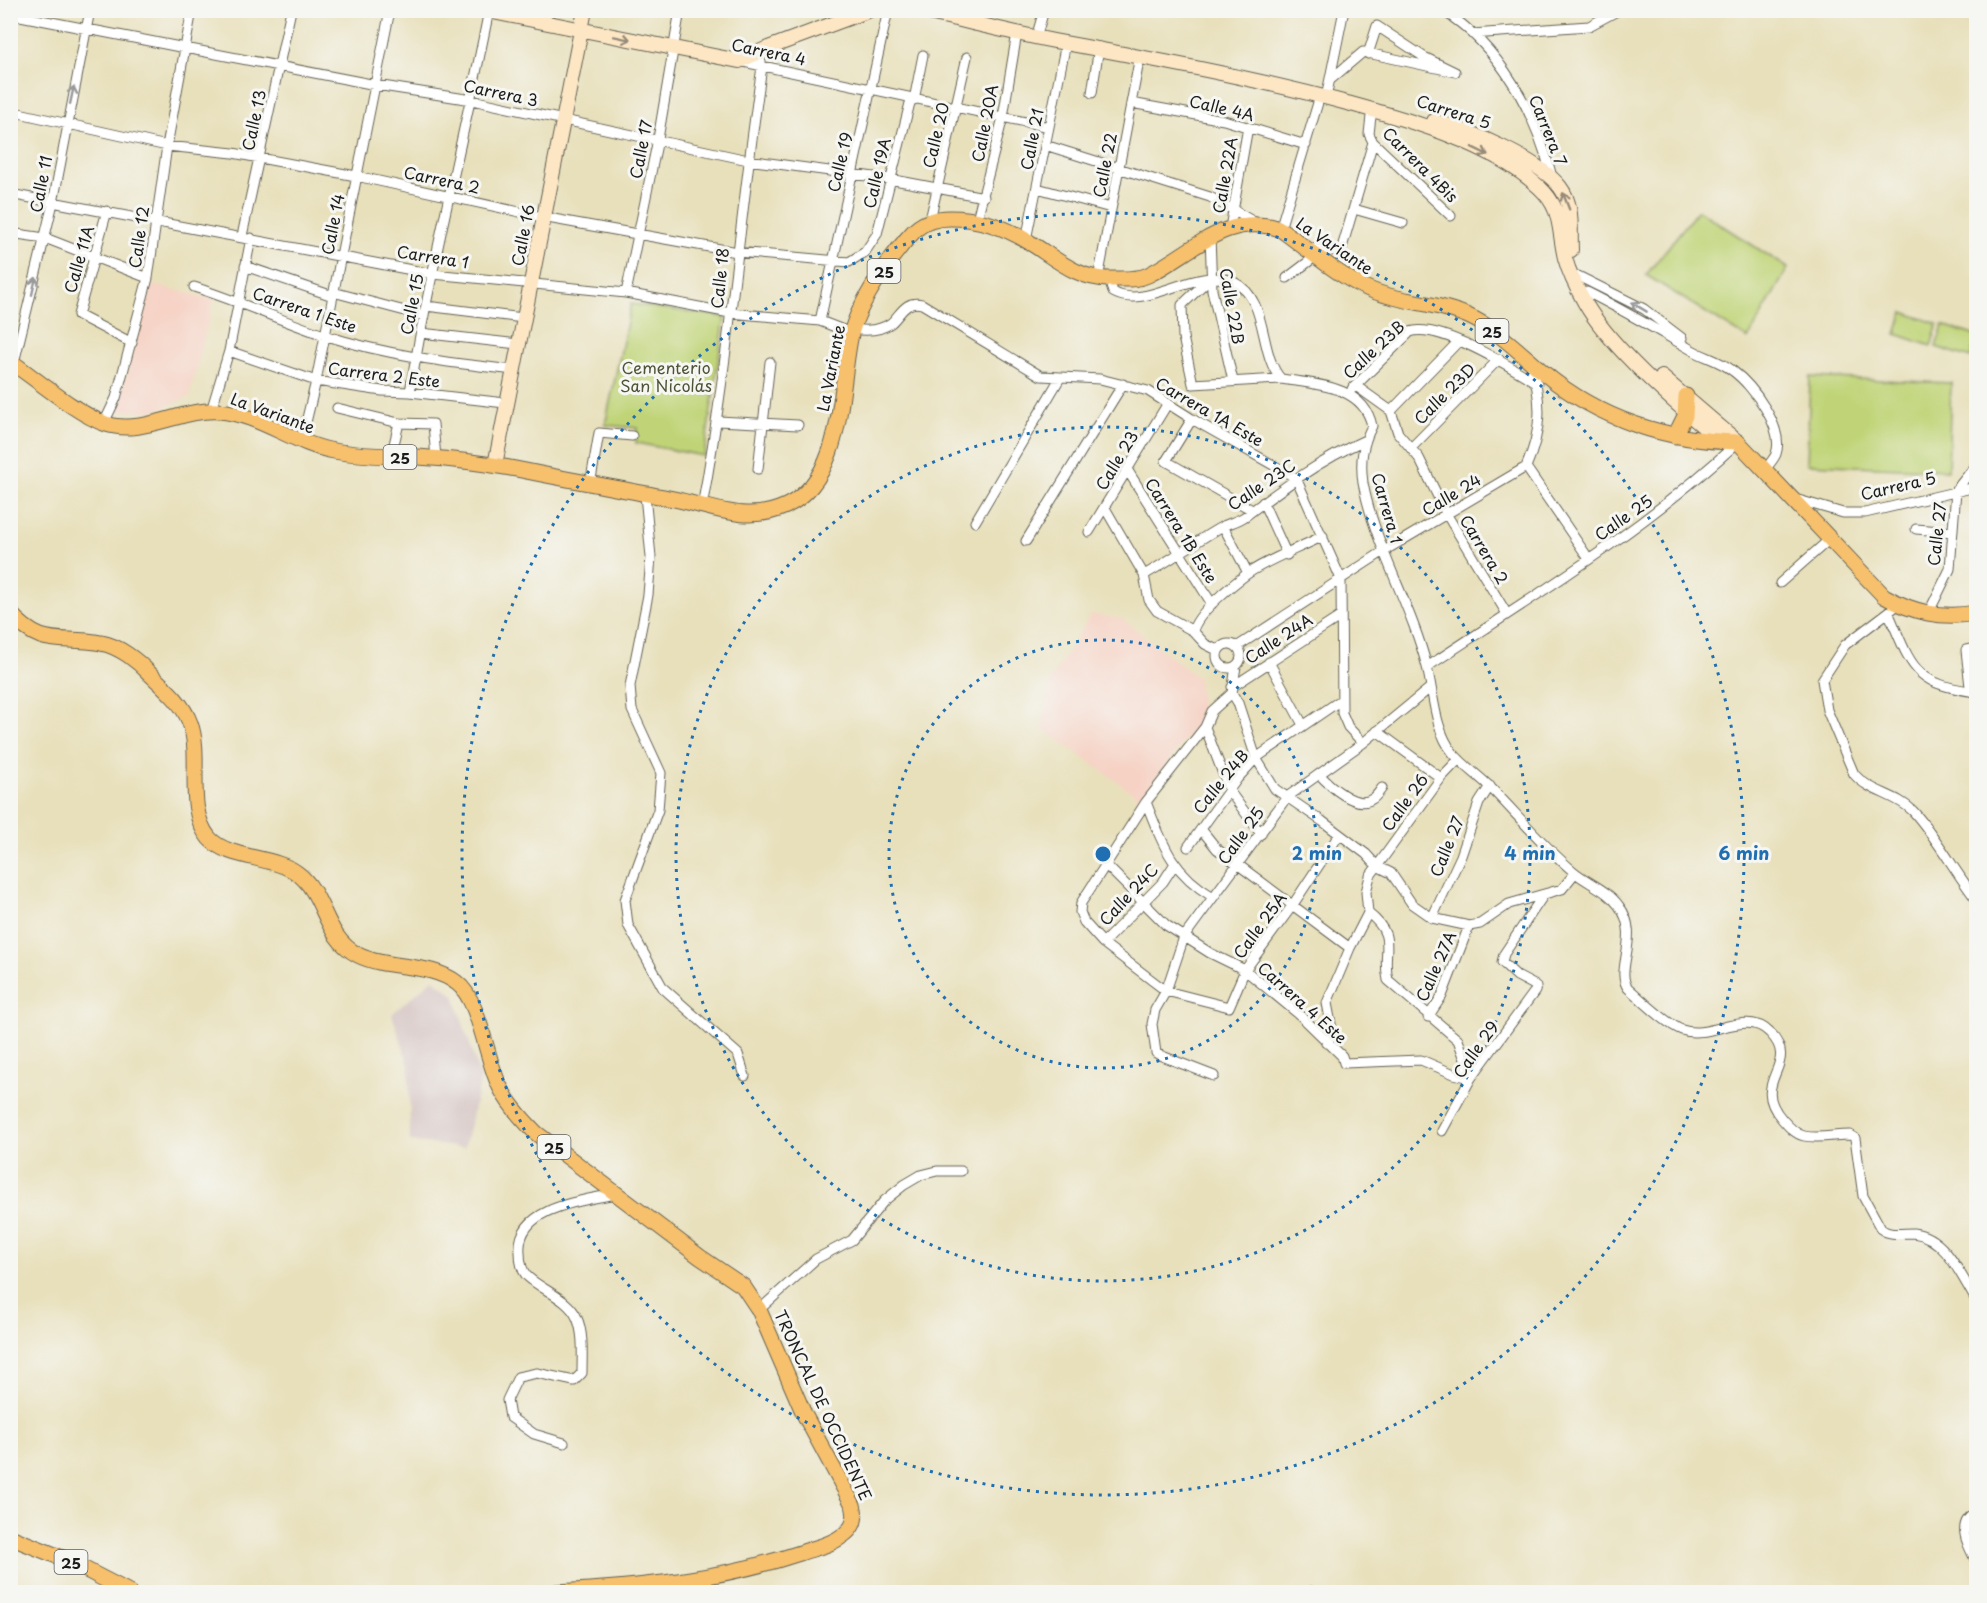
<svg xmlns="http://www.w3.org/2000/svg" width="1987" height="1603" font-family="'Playpen Sans',sans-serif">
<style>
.built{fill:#f6d2c4}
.industrial{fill:#d1bfbe}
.green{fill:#c0d477;stroke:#6e784a;stroke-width:1.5}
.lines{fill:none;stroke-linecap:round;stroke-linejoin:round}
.street-casing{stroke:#636154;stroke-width:11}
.secondary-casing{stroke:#636154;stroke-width:16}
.primary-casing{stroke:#636154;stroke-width:17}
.street{stroke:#fff;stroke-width:9}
.secondary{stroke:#fce6c4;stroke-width:14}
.primary{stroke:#f7c06c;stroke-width:15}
.oneway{stroke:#978b78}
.oneway2{stroke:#999}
.ring{fill:none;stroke:#1f6fb2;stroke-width:3;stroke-dasharray:3 6}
.labels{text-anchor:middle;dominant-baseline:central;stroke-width:6;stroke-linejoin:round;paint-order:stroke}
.shield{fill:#f6f6f2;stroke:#5d5d5c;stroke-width:1.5}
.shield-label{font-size:15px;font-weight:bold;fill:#1c1c1c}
.street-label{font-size:16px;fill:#1c1c1c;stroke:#f6f6f2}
.park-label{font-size:16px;fill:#4d5337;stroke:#f6f6f2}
.centre{fill:#1f6fb2;stroke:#f6f6f2;stroke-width:3}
.ring-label{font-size:18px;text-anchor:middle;font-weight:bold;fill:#1f6fb2;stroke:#f6f6f2;stroke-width:6;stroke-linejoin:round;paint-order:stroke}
</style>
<rect width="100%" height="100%" fill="#f6f6f2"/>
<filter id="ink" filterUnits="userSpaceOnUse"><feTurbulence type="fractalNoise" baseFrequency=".0167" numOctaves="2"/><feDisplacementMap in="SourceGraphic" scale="12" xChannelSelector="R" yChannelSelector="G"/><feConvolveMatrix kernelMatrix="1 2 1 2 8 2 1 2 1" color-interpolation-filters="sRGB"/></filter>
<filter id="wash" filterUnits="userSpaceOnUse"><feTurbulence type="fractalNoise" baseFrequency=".008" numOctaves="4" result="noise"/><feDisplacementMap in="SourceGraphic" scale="24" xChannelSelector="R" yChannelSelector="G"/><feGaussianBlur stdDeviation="1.35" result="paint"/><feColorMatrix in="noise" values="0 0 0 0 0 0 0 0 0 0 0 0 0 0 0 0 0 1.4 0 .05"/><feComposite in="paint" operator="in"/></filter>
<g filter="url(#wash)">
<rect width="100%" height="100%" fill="#e8e0bb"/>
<path class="built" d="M152,285L214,299L189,397L154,411H116Z
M1091,614L1122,619L1198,678L1202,718L1140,798L1042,728L1049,682Z"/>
<path class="industrial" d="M433,979L454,995L481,1079L464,1148L410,1141L409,1065L392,1014Z"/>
<path class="green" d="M1698,210L1788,268L1748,339L1646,275Z
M631,304L725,317L704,456L636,443L637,428L605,425Z
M1903,312L1938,324L1931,346L1896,334Z
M1943,325L1976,336L1971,358L1936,347Z
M1810,377L1951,383L1948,470L1807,464Z"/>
</g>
<g filter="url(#ink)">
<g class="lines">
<defs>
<path id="street" d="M1442,10C1501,47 1535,112 1552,177
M10,14L376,85L472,100L748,160L889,179L984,197
M1038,31L1044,10
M1472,34L1589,26L1619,10
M739,61L1049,127
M1330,80L1363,52L1455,72L1424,57L1377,26L1368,54
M1092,93L1099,47
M1327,93L1344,10
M914,100L923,55
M1131,103L1224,120L1306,145
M10,111L167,146L233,153L356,176L542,217L637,234L737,252L849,262L865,252L877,234L911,99
M1378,111L1371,116L1369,134L1373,142L1451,216
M1045,145L1210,197L1256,223
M1037,188L1111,208
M10,194L433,274L626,293L730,313L820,321L851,333
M1354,209L1403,223
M107,211L78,315L132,343
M977,219L1003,117L1017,33
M930,220L967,57
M1230,228L1248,127
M1280,229L1320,96
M10,233L45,238L148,278
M242,236L291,10
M1210,236L1212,290L1233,381
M1026,240L1066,43
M1308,248L1341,251L1373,142
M245,266L333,296
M1578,276L1644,309L1682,338
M1211,277L1182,305L1183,337L1193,384L1281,379
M1287,278L1316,256
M1098,279L1140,56
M1109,280L1113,292C1147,312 1197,264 1234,282C1269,299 1258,353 1281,379C1314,384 1364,385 1372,426C1362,445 1360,462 1363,483C1375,547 1411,604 1427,667C1434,695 1434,729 1453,753C1464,766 1478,775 1490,787C1518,815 1542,845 1573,871C1587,883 1608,890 1619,906C1642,935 1614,970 1628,988C1642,1000 1666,1024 1682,1030C1710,1040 1747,1008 1770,1033C1802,1066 1748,1080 1782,1119C1788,1126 1795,1134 1804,1136C1819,1139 1835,1135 1850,1135L1855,1138L1863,1196L1881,1229C1890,1236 1902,1233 1913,1233C1945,1236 1961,1276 1976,1300
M194,287C238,301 280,320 324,335C385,355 449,363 514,370
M333,292L424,316
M1587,292C1623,310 1657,330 1692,350C1706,358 1721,361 1733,371C1752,385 1785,428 1776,454C1774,459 1769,464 1766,469
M626,293L658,139L680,10
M426,306L523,318
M820,321L888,10
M853,329C865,331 880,331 891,323C901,314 905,300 922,304L1041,376L1100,379L1148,391L1192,419L1296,478L1341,579L1342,713L1348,727L1363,743
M421,333L518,344
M229,351L316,381L382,391L410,392L505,403
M14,363L53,203L90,10
M1356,386L1391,411L1398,433L1419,458L1447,515L1507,614
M1352,389L1410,332C1439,322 1511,367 1537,383
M410,392C431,264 464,138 489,10
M337,408L399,423
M211,411L229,351L251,238
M1391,411L1459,341
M1192,419L1166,461L1252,510
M718,421L798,425
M104,423L116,398L148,278L167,146L192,10
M301,443L316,381L390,10
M1411,448L1499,359
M391,457L399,423L433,424L436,458
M1526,467L1589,559
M758,469L770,362
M1128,471L1212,604
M590,485L599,433L632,436
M645,495L651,557L648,595L630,686L632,710L661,773L658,810L625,900L628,925L663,988L738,1054L745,1076
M1795,499L1843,513H1865L1976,487
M1263,502L1287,555
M702,507C729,361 740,213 762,67L759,52
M1105,508L1144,575L1149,600L1157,611L1193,631L1205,644L1217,650
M975,522L1060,378
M1223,526L1248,573
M1916,529L1953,532
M1089,532L1168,403
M1026,541L1123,384
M1144,575C1171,560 1196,541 1223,526C1230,523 1238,521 1244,517C1283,488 1320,460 1365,440
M1780,583L1831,538
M1899,604L1845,645L1822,680L1827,710L1854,774C1869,792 1896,794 1913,811C1937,838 1954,870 1976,899
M1889,614C1912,667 1913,684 1976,692
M1928,614L1950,569L1956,490L1976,465
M1193,631C1197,613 1232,585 1247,574C1268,559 1300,548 1323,536
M1217 656a12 12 0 1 1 24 0a12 12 0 1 1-24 0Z
M1238,646L1384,551L1526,467C1542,431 1543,400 1530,363
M1976,648L1966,650L1970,687L1976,686
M1269,662L1303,725
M1236,666L1232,693L1212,711L1205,727L1146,802L1081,903L1080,912L1084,922L1103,943L1166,991L1229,1007L1245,970L1292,906L1339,835
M1427,667C1534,596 1644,530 1738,442
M1232,687L1341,616
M1232,693L1238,703L1256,758L1275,789L1322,821L1366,854L1377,866L1391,873L1412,904L1432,918L1469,926L1480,924L1509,904L1562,889L1575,873
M1205,727L1230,792L1261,834
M1377,731L1441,778
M1319,774C1329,785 1356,810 1372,799C1376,797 1379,792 1382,788
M1146,802C1163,845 1172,873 1213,897
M1201,829L1217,849L1350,948
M1188,847L1237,779L1256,758L1341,700
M1106,865L1166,925L1210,953L1245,970L1301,1016L1342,1056L1344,1063L1421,1060L1454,1074L1471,1078
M1368,913C1399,937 1381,951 1388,980L1458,1040L1466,1062L1467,1077
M1368,913L1366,892L1370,876L1441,778L1459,759
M1432,918L1461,856L1479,803L1490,786
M1103,943L1163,882L1174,865
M1428,1017L1442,996L1469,926
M1326,1043L1333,1034L1327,1003L1350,948L1368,913
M1214,1076L1162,1056L1156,1053L1152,1024L1155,1010L1166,991L1184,937L1287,797L1363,743L1430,688
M1442,1131L1471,1078L1535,991L1536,986L1517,976L1502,962L1504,954L1543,896
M759,1310L816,1259L852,1240L884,1201L904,1185L921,1175L937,1171H961
M564,1443L534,1434L510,1417L507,1400L518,1377L537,1373L574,1381L582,1373C582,1355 584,1334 577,1318C569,1299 542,1290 528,1277C521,1271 520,1261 520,1252C516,1207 584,1200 616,1194
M1976,1513C1955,1523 1968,1546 1976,1561
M1310,1592L1311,1591"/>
<path id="secondary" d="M483,10L739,61L768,48L870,10
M795,10H799
M916,10C962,20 1008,32 1054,41C1152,59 1250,77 1347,103C1409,120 1490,142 1539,187C1563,209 1558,229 1565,258C1569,273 1577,289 1585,303C1612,350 1679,407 1722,442
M1434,121C1468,130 1538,159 1560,187C1574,205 1570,229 1571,250
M1662,377L1738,442
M495,465L585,10"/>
<path id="primary" d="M10,361C36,379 77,414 106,424C143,436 182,408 219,411C259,414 294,444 334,451C362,456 390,456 418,457C451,459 484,463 516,469C569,480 622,489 674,499C712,507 748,524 786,506C845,478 839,387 851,334C859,302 892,254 915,230C925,221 937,218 950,218C978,218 1005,227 1029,242C1055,258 1078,280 1111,279C1123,279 1138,280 1148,275C1192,253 1227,211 1280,229C1310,250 1337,276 1371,290C1402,303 1437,302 1468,316C1497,329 1520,353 1544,373C1599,419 1667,441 1738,442L1884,596C1914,613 1942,619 1976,613
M1675,436L1685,416L1686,396
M10,613C43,650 60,635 101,643C119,646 138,661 150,674C165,688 183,703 190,723C203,758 184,807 209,838C227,859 274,856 297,873C326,894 323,937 358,955C388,970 430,962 457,983C480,1000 486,1060 500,1087C509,1105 522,1119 536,1133L700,1257L743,1286L759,1310L804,1414L853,1505C857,1518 854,1528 842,1536C831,1545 814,1548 800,1553C722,1579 638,1588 556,1592
M10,1537L67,1560L129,1592"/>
</defs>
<use href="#street" class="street-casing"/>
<use href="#secondary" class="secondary-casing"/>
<use href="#primary" class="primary-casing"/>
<use href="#street" class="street"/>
<use href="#secondary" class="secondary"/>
<use href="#primary" class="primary"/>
</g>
<defs><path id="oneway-shaft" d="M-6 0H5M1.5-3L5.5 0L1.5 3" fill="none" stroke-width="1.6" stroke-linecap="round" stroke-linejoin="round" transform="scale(1.5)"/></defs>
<g class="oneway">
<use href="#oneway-shaft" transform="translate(622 38) rotate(12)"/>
<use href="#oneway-shaft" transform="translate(1480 151) rotate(26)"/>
<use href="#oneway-shaft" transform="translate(1566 201) rotate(-111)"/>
</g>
<g class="oneway2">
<use href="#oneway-shaft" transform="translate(72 95) rotate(-78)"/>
<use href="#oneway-shaft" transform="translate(34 286) rotate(-77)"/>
<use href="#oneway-shaft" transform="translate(1639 307) rotate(-149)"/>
</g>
</g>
<g class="ring">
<circle cx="1103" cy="854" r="214"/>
<circle cx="1103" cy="854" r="427"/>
<circle cx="1103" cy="854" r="641"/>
</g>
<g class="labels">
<g class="shield">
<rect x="867.5" y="259" width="33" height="24" rx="4.5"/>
<rect x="1475.5" y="319" width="33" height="24" rx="4.5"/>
<rect x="383.5" y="445" width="33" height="24" rx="4.5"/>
<rect x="537.5" y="1135" width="33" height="24" rx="4.5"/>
<rect x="54.5" y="1550" width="33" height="24" rx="4.5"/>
</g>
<g class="shield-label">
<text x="884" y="271">25</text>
<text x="1492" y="331">25</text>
<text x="400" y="457">25</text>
<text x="554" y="1147">25</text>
<text x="71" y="1562">25</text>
</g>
<g class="street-label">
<text transform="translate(769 51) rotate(12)">Carrera 4</text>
<text transform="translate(501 92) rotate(12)">Carrera 3</text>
<text transform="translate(1222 107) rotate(13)">Calle 4A</text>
<text transform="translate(1454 111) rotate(18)">Carrera 5</text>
<text transform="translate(253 120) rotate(-78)">Calle 13</text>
<text transform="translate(984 123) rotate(-79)">Calle 20A</text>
<text transform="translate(1549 130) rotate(68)">Carrera 7</text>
<text transform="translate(935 135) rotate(-77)">Calle 20</text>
<text transform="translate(1031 139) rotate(-79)">Calle 21</text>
<text transform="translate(640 149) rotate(-79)">Calle 17</text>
<text transform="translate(839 162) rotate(-77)">Calle 19</text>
<text transform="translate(1421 164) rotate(45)">Carrera 4Bis</text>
<text transform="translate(1104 165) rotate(-79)">Calle 22</text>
<text transform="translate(876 173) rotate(-77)">Calle 19A</text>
<text transform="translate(1224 175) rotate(-80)">Calle 22A</text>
<text transform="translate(442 179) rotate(12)">Carrera 2</text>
<text transform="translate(40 184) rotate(-79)">Calle 11</text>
<text transform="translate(332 224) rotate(-79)">Calle 14</text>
<text transform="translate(522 235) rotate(-79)">Calle 16</text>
<text transform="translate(138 237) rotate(-82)">Calle 12</text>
<text transform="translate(1335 245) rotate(34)">La Variante</text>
<text transform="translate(433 256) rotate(9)">Carrera 1</text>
<text transform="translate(78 259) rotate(-74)">Calle 11A</text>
<text transform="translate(719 278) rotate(-84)">Calle 18</text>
<text transform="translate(411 304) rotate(-79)">Calle 15</text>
<text transform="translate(1233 306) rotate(80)">Calle 22B</text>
<text transform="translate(305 309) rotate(19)">Carrera 1 Este</text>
<text transform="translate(1373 349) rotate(-43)">Calle 23B</text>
<text transform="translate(830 368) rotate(-79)">La Variante</text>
<text transform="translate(384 374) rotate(7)">Carrera 2 Este</text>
<text transform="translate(1444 393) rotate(-45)">Calle 23D</text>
<text transform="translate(1210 411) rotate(30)">Carrera 1A Este</text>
<text transform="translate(273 412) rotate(20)">La Variante</text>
<text transform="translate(1116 460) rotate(-59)">Calle 23</text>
<text transform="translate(1261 484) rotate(-34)">Calle 23C</text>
<text transform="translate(1898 485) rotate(-13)">Carrera 5</text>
<text transform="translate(1451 494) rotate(-31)">Calle 24</text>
<text transform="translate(1388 508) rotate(74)">Carrera 1</text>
<text transform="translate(1623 517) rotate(-35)">Calle 25</text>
<text transform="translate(1182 530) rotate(58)">Carrera 1B Este</text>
<text transform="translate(1936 534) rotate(-84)">Calle 27</text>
<text transform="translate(1485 549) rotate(59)">Carrera 2</text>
<text transform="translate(1278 638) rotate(-33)">Calle 24A</text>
<text transform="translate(1220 781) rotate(-51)">Calle 24B</text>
<text transform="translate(1404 802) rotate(-54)">Calle 26</text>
<text transform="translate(1240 835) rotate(-54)">Calle 25</text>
<text transform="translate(1446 846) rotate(-68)">Calle 27</text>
<text transform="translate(1128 894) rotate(-47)">Calle 24C</text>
<text transform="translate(1259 925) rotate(-54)">Calle 25A</text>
<text transform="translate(1435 966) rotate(-66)">Calle 27A</text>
<text transform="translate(1303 1002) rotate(42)">Carrera 4 Este</text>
<text transform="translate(1475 1049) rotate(-55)">Calle 29</text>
<text transform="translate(824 1405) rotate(65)">TRONCAL DE OCCIDENTE</text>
</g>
<g class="park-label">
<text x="666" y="367">Cementerio<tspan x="666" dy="18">San Nicolás</tspan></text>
</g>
</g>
<circle cx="1103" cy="854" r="9" class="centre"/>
<g class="ring-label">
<text x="1317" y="860">2 min</text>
<text x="1530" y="860">4 min</text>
<text x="1744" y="860">6 min</text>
</g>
<rect width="1987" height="1603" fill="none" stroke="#f6f6f2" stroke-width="36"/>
</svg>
